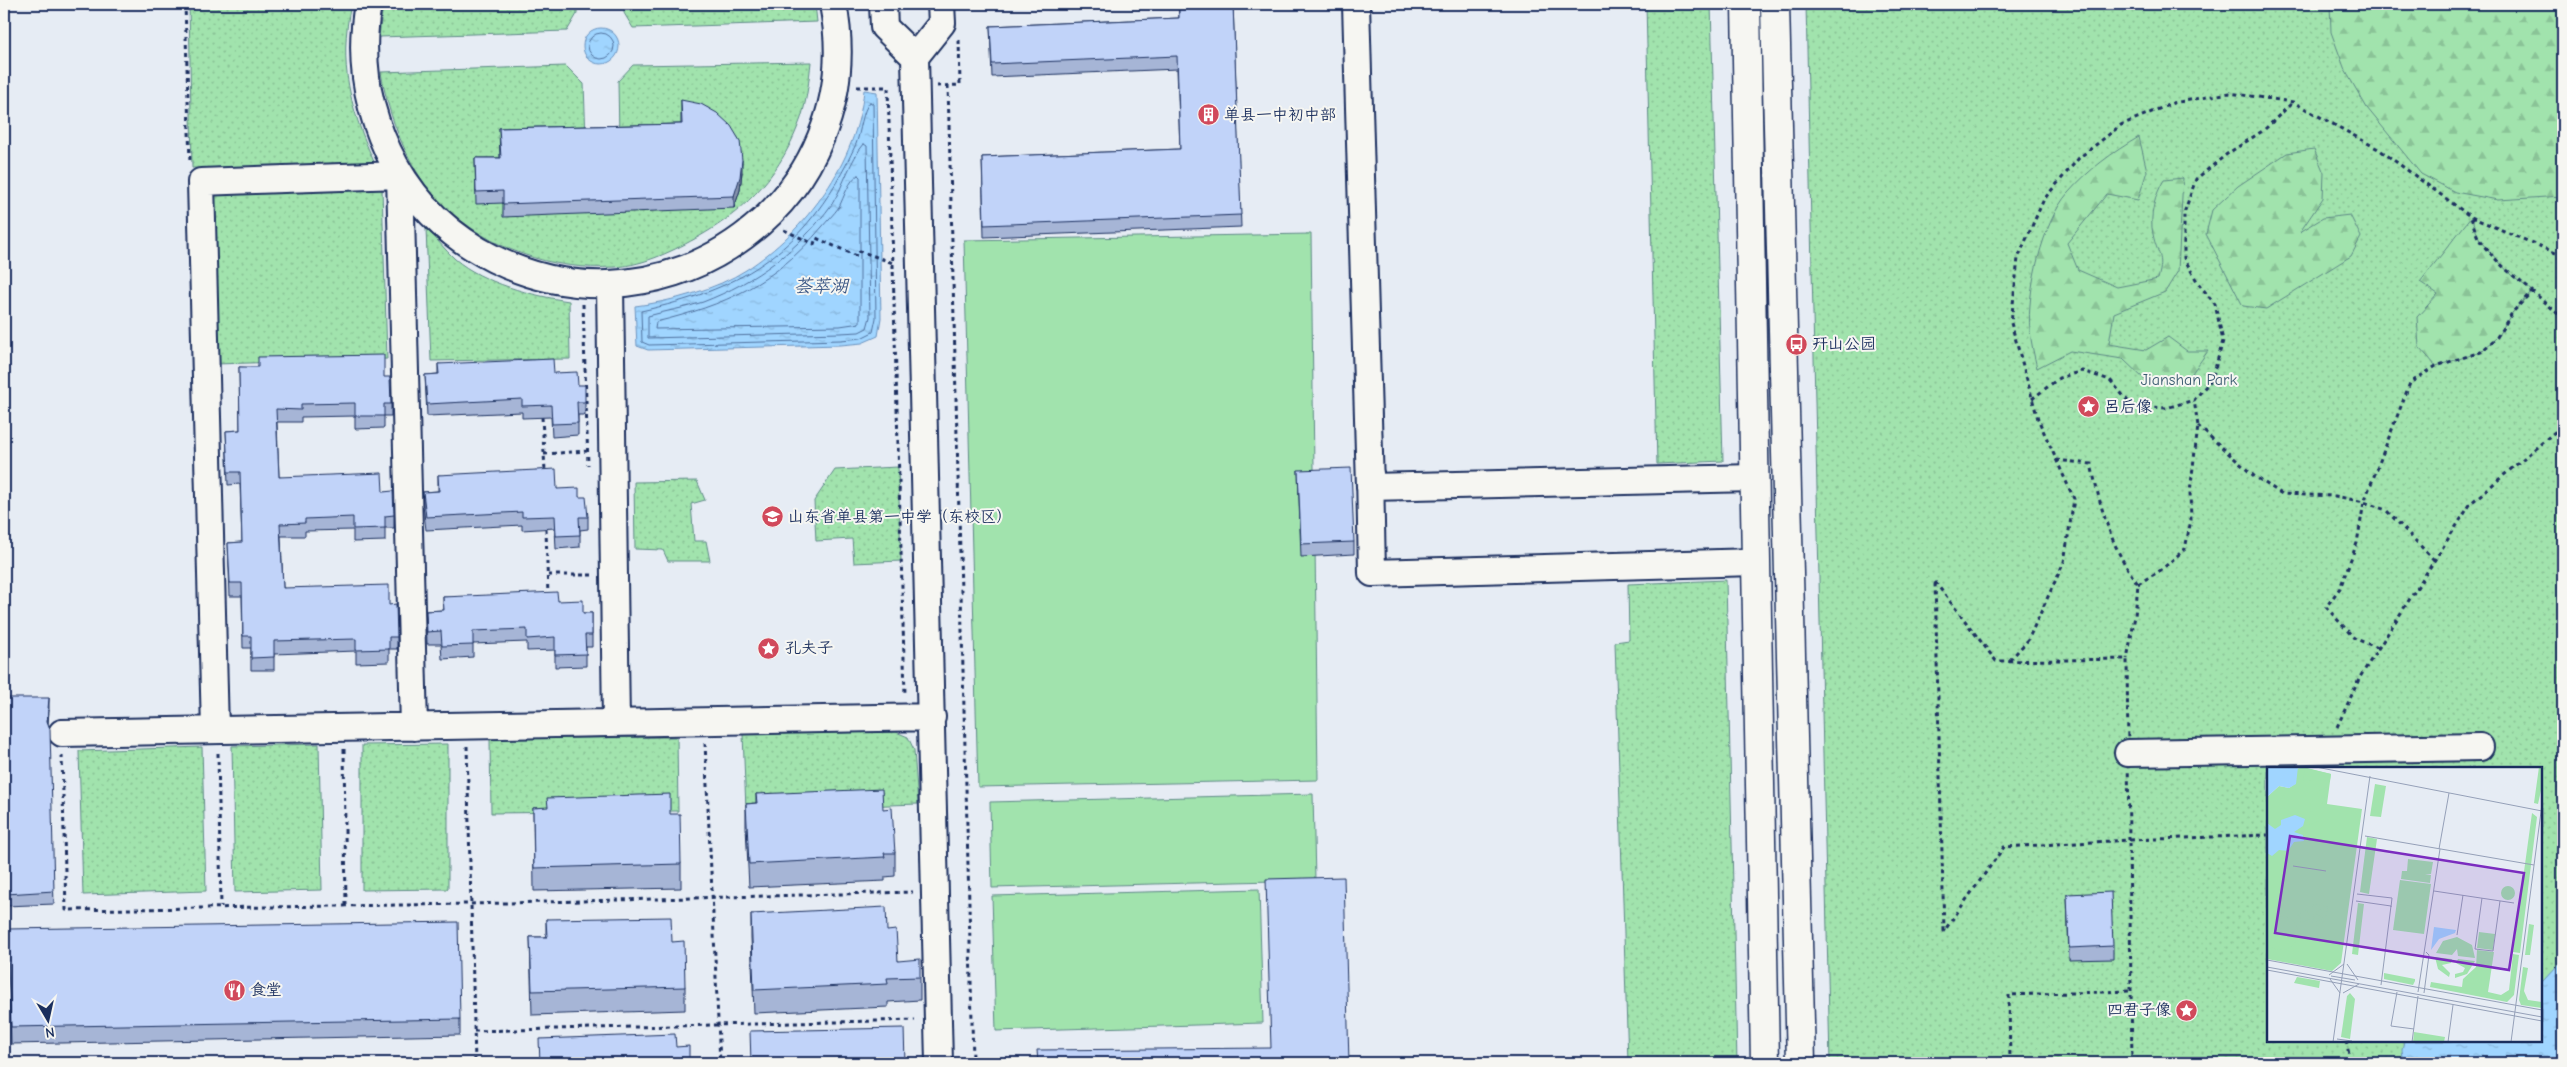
<svg xmlns="http://www.w3.org/2000/svg" width="2567" height="1067" font-family="'Comic Neue','LXGW WenKai TC',sans-serif">
<style>
.green{fill:url(#green-dots);stroke:#5e8986;fill-rule:evenodd}
.forest{fill:url(#forest-firs);stroke:#5e8986}
.pitch{fill:#a1e3ad;stroke:#5e8986}
.water{fill:url(#water-ripples);stroke:#6b93bf}
.lines{fill:none;stroke-linecap:round;stroke-linejoin:round}
.shore{stroke:#50719e;stroke-width:1}
.minor-casing{stroke:#1b2f5e;stroke-width:30}
.major-casing{stroke:#1b2f5e;stroke-width:31}
.path{stroke:#1b2f5e;stroke-width:3;stroke-dasharray:4 4;stroke-linecap:butt}
.minor{stroke:#f6f6f2;stroke-width:26}
.major{stroke:#f6f6f2;stroke-width:28}
.wall{fill:#a6b5d6;stroke:#1b2f5e}
.shaded-wall{fill:#8794ae;stroke:#1b2f5e}
.building{fill:#c1d3f9;stroke:#1b2f5e}
.labels{text-anchor:middle;dominant-baseline:central;stroke-width:4;stroke-linejoin:round;paint-order:stroke}
.poi-label{font-size:16px;fill:#1b2f5e;stroke:#f6f6f2;text-anchor:start}
.park-label{font-size:16px;fill:#3c5c72;stroke:#f6f6f2}
.water-label{font-size:18px;font-style:italic;fill:#3c5886;stroke:#f6f6f2}
.inset-road{fill:none;stroke:#95a0b8;stroke-width:1}
.view{fill:#7b2cbf;fill-opacity:0.15;stroke:#7b2cbf;stroke-width:2.5}
.inset-edge{fill:none;stroke:#1b2f5e;stroke-width:2.5}
</style>
<defs>
<pattern id="green-dots" width="8" height="8" patternUnits="userSpaceOnUse" patternTransform="scale(1.25)"><rect width="8" height="8" fill="#a1e3ad"/><path d="M2 2h.1M6 6h.1" fill="none" stroke="#8ac397" stroke-width="1.8" stroke-linecap="round"/></pattern>
<pattern id="forest-firs" width="22" height="20" patternUnits="userSpaceOnUse" patternTransform="scale(1.25)"><rect width="22" height="20" fill="#a1e3ad"/><path d="M5 1l3.5 6h-7zM16 11l3.5 6h-7z" fill="#8ac397"/></pattern>
<pattern id="water-ripples" width="26" height="14" patternUnits="userSpaceOnUse" patternTransform="scale(1.25)"><rect width="26" height="14" fill="#a0d5ff"/><path d="M2 4q2-2 4 0t4 0M15 11q2-2 4 0t4 0" fill="none" stroke="#89b7dd"/></pattern>
</defs>
<rect width="100%" height="100%" fill="#e6ecf4"/>
<filter id="ink" filterUnits="userSpaceOnUse"><feTurbulence type="fractalNoise" baseFrequency=".02" numOctaves="2"/><feDisplacementMap in="SourceGraphic" scale="10" xChannelSelector="R" yChannelSelector="G"/><feConvolveMatrix kernelMatrix="1 2 1 2 8 2 1 2 1" color-interpolation-filters="sRGB"/></filter>
<g filter="url(#ink)">
<path class="green" d="M189,4H351C338,65 350,108 375,164L192,168Z
M383,4H577V14L567,31L379,37Z
M624,4H815L817,22L633,28L624,13Z
M1646,4H1711L1723,461L1657,464Z
M1806,4H2563V1063H1830ZM2268,768H2541V1041H2268Z
M811,62C809,80 807,100 801,118C782,172 749,208 700,236C675,250 645,265 615,267C552,271 488,249 442,204C409,172 388,116 381,72L566,66L584,84L586,139L619,138L618,81L633,65Z
M382,188L387,359L215,364L211,193Z
M426,228C436,238 445,250 455,259C483,283 533,296 569,301L570,359L431,361Z
M898,467L901,561L854,563L852,539L816,541L814,501L835,470Z
M697,481L705,500L691,504L694,541H706L710,561H668L663,550L635,549L634,482Z
M1726,580L1737,1063H1628L1615,642L1629,640L1628,584Z
M896,732L908,737L914,750L918,804L746,810L743,734Z
M677,737L678,811L491,813L490,739Z
M319,744L322,890L235,892L232,746Z
M448,744V889L362,890V745Z
M202,747L206,891L83,895L79,751Z"/>
<path class="forest" d="M2330,4H2563V196L2498,200L2455,192L2421,174L2367,108L2345,70L2331,32Z
M2139,137L2147,171L2138,200L2107,194L2067,243L2078,270L2117,287L2158,279C2165,254 2157,256 2153,234C2149,217 2155,194 2164,180L2183,178L2178,271L2165,292L2114,313L2109,344L2146,350L2168,337L2187,351H2208L2187,380H2145L2123,359L2070,351L2037,368C2034,355 2031,343 2030,330C2026,293 2043,221 2068,193C2088,170 2113,152 2139,137Z
M2314,149L2324,173L2323,198L2300,232L2323,218L2350,215L2361,237L2351,256L2266,309L2243,306L2206,234L2212,210L2238,186L2287,153Z
M2471,217L2480,241L2512,276L2532,291L2512,313L2497,337L2481,352L2436,366L2419,347L2417,317L2438,294L2420,282Z"/>
<path class="pitch" d="M1311,234L1318,780L978,787L964,240Z
M1313,794L1315,880L992,888L990,802Z
M1259,889L1263,1023L996,1031L992,896Z"/>
<path class="water" d="M583 46a18 18 0 1 1 36 0a18 18 0 1 1-36 0Z
M864,90L877,92L881,318L878,336L862,343L841,345L648,350L637,346L635,306C670,302 717,289 746,270C806,231 857,162 864,90Z
M2563,930V1063H2404L2402,1050L2404,1041H2541V983L2559,964Z"/>
<g class="lines">
<path class="shore" d="M588 46a13 13 0 1 1 26 0a13 13 0 1 1-26 0Z
M870,102L873,104L876,318L873,332L861,338L841,340L649,345L642,342L641,311C738,290 799,255 846,165C849,158 853,151 856,144C861,132 862,110 870,102Z
M864,144L867,146L870,317L867,328L859,332L840,333L648,338V316C666,311 685,308 703,302C755,282 800,249 832,204C844,185 850,160 864,144Z
M858,175L860,177V323L840,326L655,329L656,322C725,305 774,284 822,227C827,221 834,214 839,207C844,197 849,180 858,175Z"/>
<defs>
<path id="minor" d="M368,4C358,60 368,115 395,165C418,206 452,238 494,259C669,345 871,198 833,4
M883,4L884,27L915,57
M1356,4L1370,487L1754,478
M610,285L616,723
M1370,473L1372,573L1755,562
M215,730L201,182L400,175L414,727
M62,733L932,717
M2128,753L2480,747
M939,1063L915,57L942,23L941,4"/>
<path id="major" d="M1746,4L1765,1063
M1775,4L1801,1063"/>
</defs>
<use href="#minor" class="minor-casing"/>
<use href="#major" class="major-casing"/>
<path class="path" d="M185,4L190,163
M948,85L973,1060
M937,86L960,85L959,39
M857,87H888L905,695
M2471,218C2474,225 2476,236 2481,242C2504,273 2537,292 2563,319
M784,230L814,244L816,238L857,256L860,251L893,263
M583,304L588,465
M2032,399L2059,378L2082,371L2110,380L2132,406L2166,408L2194,400L2212,379L2223,341L2215,304L2198,283L2184,258V213L2196,179L2227,154L2264,130L2293,102
M542,417L545,471
M2198,426L2254,476L2282,494L2335,496L2364,502L2386,510L2435,561
M544,454L587,451
M2056,460L2091,464C2101,509 2110,546 2138,584L2135,616L2127,659
M546,529L548,597
M548,575H592
M1935,582L1996,661L2127,659L2129,840L2004,847L1944,931Z
M2138,584L2161,570L2185,549L2191,520L2190,492L2198,426L2194,400
M2378,648L2354,638L2326,607L2340,588L2357,543L2364,502L2410,383L2436,366L2481,352L2497,337L2512,313L2532,291
M2010,660L2028,640L2064,562L2074,499L2038,419L2011,323L2018,258L2044,199L2079,158L2121,125L2173,103L2229,93L2293,102L2380,150L2471,217L2563,256
M2337,727L2360,677L2471,503L2563,425
M705,743L720,1063
M467,746L475,1063
M344,749L346,906
M218,753L221,907
M62,755L66,910L470,904L913,892
M474,1031L915,1020
M2346,1041L2351,1063
M2010,1063L2009,995L2132,991
M2132,1063L2129,840L2268,835"/>
<use href="#minor" class="minor"/>
<use href="#major" class="major"/>
</g>
<path class="wall" d="M1178,4H1233L1241,227L984,237L982,157L1180,149L1177,69L992,77L990,26L1179,18Z
M681,100L742,172L740,190L734,208L503,217V203L476,204L475,158H500L499,128L681,124Z
M438,364L554,373L578,385L585,402V415H578V435L552,437L551,417L522,418V412L427,416L425,375L438,374Z
M239,367L384,377L391,404V416H384V428L355,429V416L301,417V422H277L279,477L383,492L394,515V528H385V541L353,542V530L305,531V536H281L283,588L389,605L397,637V649H389V662L356,663V651L274,654V670H251V648H243L242,596H230L228,543L242,542L240,484L228,485L226,431L240,430Z
M1298,470L1354,542V554L1301,557Z
M438,475L557,489L579,497L588,517V529L580,530V547L556,549L555,528L522,530V525L426,530L423,505V492L438,491Z
M443,597L558,601L583,613H592V647H586V666L555,667V650L527,651V642L473,644V657L442,659L441,644H427L426,611L443,610Z
M49,710L48,724L54,904L6,906L4,816Z
M756,794L883,809L895,853V876L885,877V881L749,887L746,827V804L756,803Z
M533,808L670,814L681,864V888L534,891Z
M2067,894L2113,946V959L2069,960Z
M751,914L887,931L898,961L920,977V1000L888,1002V1007L754,1013L751,937Z
M546,919L672,942L685,987V1010L532,1015L530,937H546Z
M7,929L460,1019V1035L11,1044Z"/>
<path class="shaded-wall" d="M742,160V172L740,190L734,208V196Z
M49,698V710L47,734V721Z"/>
<path class="building" d="M1179,4H1233L1241,215L984,225L982,157L1180,149L1177,56L992,64L990,26L1179,18Z
M681,100L701,104L717,113L731,126L740,141L742,160L740,177L734,196L503,204V191L476,192L475,158H501L499,128L682,124Z
M384,355V377H390L391,404H384V416H355V403L301,404V410L276,409L279,477L382,473L383,492L393,491L394,515L385,516V528L353,529V517L305,519V523L280,524L283,588L389,585V605L396,604L397,637H389V649L356,650V639L274,641V657L251,658V636H243L242,583H230L228,543L242,542L240,472H228L226,431L240,430L239,367H258V357Z
M553,359L554,373L577,372L578,385H585V402H577L578,423L552,424L551,405L522,406V399L427,404L425,375L439,374L438,364Z
M1351,468L1354,542L1301,544L1298,470Z
M556,469L557,489L579,488V497H586L588,517H579L580,535L556,536L555,516L522,517V512L426,517L423,492L439,491L438,475Z
M557,592L558,601L583,600V613H592V635H585L586,654L555,655V637L527,639V629L473,631V645L442,646L441,631L427,632L426,611L444,610L443,597Z
M4,698H49L47,721L50,729L54,891L6,894L4,804Z
M882,789L883,809L892,808L895,853H884L885,857L749,864L746,804L757,803L756,794Z
M670,794V814H680L681,864L534,868L533,808L548,807L547,798Z
M1344,877L1349,1063H1038L1037,1050L1271,1048L1266,879Z
M2111,892L2113,946L2069,948L2067,894Z
M886,907L887,931L896,930L898,961L920,959V977L887,978L888,984L754,990L751,914Z
M671,917L672,942L684,941L685,987L532,991L530,937H547L546,919Z
M458,922L460,1019L11,1027L7,929Z
M904,1028L905,1063H751L750,1031Z
M675,1034L676,1047L689,1046V1063H540L539,1039Z"/>
</g>
<defs>
<symbol id="building-disc" viewBox="-11 -11 22 22"><circle r="9.5" fill="#d1495b" stroke="#f6f6f2"/><path d="M-4-6H4V6H1V3H-1V6H-4ZM-2.5-4.3h1.7v1.8h-1.7ZM.8-4.3h1.7v1.8H.8ZM-2.5-1h1.7V.8h-1.7ZM.8-1h1.7V.8H.8Z" fill="#fff"/></symbol>
<symbol id="bus-disc" viewBox="-11 -11 22 22"><circle r="9.5" fill="#d1495b" stroke="#f6f6f2"/><path d="M-5-6H5V4H4V6H2V4H-2V6H-4V4H-5ZM-3.5-4V0h7V-4ZM-3.5 1.2v1.5H-2V1.2ZM2 1.2v1.5H3.5V1.2Z" fill="#fff"/></symbol>
<symbol id="sight-disc" viewBox="-11 -11 22 22"><circle r="9.5" fill="#d1495b" stroke="#f6f6f2"/><path d="M0-6L1.8-2.2L6-1.7L2.9 1.2L3.7 5.4L0 3.3L-3.7 5.4L-2.9 1.2L-6-1.7L-1.8-2.2Z" fill="#fff"/></symbol>
<symbol id="school-disc" viewBox="-11 -11 22 22"><circle r="9.5" fill="#d1495b" stroke="#f6f6f2"/><path d="M0-5L7-2L0 1L-7-2ZM-4 1L0 2.5L4 1V4Q0 6-4 4Z" fill="#fff"/></symbol>
<symbol id="restaurant-disc" viewBox="-11 -11 22 22"><circle r="9.5" fill="#d1495b" stroke="#f6f6f2"/><path d="M-5-6h1v4h1v-4h1v4h1v-4h1v5L-1.5 .5V6h-2V.5L-5-1ZM5-6V6H3V1.5H1.5Q1.5-4 5-6Z" fill="#fff"/></symbol>
</defs>
<g fill-rule="evenodd">
<use href="#building-disc" x="1196" y="102" width="25" height="25"/>
<use href="#bus-disc" x="1784" y="332" width="25" height="25"/>
<use href="#sight-disc" x="2076" y="394" width="25" height="25"/>
<use href="#school-disc" x="760" y="504" width="25" height="25"/>
<use href="#sight-disc" x="756" y="636" width="25" height="25"/>
<use href="#restaurant-disc" x="222" y="978" width="25" height="25"/>
<use href="#sight-disc" x="2174" y="998" width="25" height="25"/>
</g>
<g class="labels">
<g class="poi-label">
<text x="1224" y="115">单县一中初中部</text>
<text x="1812" y="344">幵山公园</text>
<text x="2104" y="407">吕后像</text>
<text x="788" y="517">山东省单县第一中学（东校区）</text>
<text x="785" y="648">孔夫子</text>
<text x="250" y="990">食堂</text>
<text x="2171" y="1010" text-anchor="end">四君子像</text>
</g>
<g class="park-label">
<text x="2189" y="380">Jianshan Park</text>
</g>
<g class="water-label">
<text x="821" y="286">荟萃湖</text>
</g>
</g>
<g transform="translate(2267 767)">
<rect width="275" height="275" fill="#e6ecf4"/>
<path d="M36,0L64,7L60,37L95,42L74,196L65,204L0,192V30L12,19L22,21L29,16V2ZM272,0H275V19L271,37L267,36ZM108,17L119,19L114,50L103,49ZM265,46L270,50L253,186L246,185ZM100,70L110,72L102,127L93,125ZM234 126a7 7 0 1 1 14 0a7 7 0 1 1-14 0ZM91,136L97,137L91,188L85,187ZM262,157L267,158L263,188H258ZM212,165L228,167L226,183L210,181ZM190,170L205,178L208,191L191,189L190,182L185,188L169,186L176,174ZM210,183L227,185L221,225L234,228L242,223L246,187L252,188L247,228L240,235L163,220L164,215L195,220L196,212L209,200ZM168,190L185,192L184,196L175,198L183,206L182,210L171,202ZM191,192L208,194L200,207L188,211V207L196,205L198,201L189,196ZM256,200L261,201L257,224L261,233L275,235V241L254,238L252,233ZM117,206L148,212V214L146,218L117,212ZM30,210L53,214L52,221L27,216ZM83,226L88,232L83,272L74,270L80,229Z" fill="#a1e3ad"/>
<path d="M38,1L64,7L63,13L36,14ZM60,20L61,24L52,43V54L42,58L44,35L52,24ZM48,137L61,140L58,153L49,160L50,154L57,151L49,147L45,156L47,147L54,142L45,139ZM40,142L43,152L33,156L34,150L30,148ZM-3 166a17 17 0 1 1 34 0a17 17 0 1 1-34 0Z" fill="#a1e3ad"/>
<path d="M141,92L166,95L164,107H158L164,108L163,116L134,112L135,104H140ZM133,113L164,117L157,167L126,163ZM147,265L178,270L177,275H146Z" fill="#a1e3ad"/>
<path d="M0,0H31L29,17L22,21L12,19L0,30ZM28,48L38,52L36,59L27,65L36,68L37,74L27,75L21,84L12,83L5,89L0,86V56L8,62L14,58V53ZM167,160L189,163L188,166L172,172L164,183Z" fill="#a0d5ff"/>
<path class="inset-road" d="M49,0L275,44M98,69L267,98M172,82L182,26M26,99L59,104M167,124L247,136M90,127L125,131L124,140M215,131L208,182L226,184L233,134M89,134L124,139L114,218M190,168L196,128M0,193L275,243M80,197L91,213M0,200L275,250M0,203L275,254M62,208L77,197M64,209L88,213M63,212L73,226M130,225L124,259L147,262M151,225L173,82M76,226L92,217M157,226L162,188L159,185M70,272L85,274M66,275L103,9M145,275L151,229M181,275L186,238M244,275L275,37"/>
<path class="view" d="M23,69L257,106L242,203L8,166Z"/>
<rect width="275" height="275" class="inset-edge"/>
</g>
<rect width="2567" height="1067" fill="none" stroke="#f6f6f2" stroke-width="20"/>
<rect x="10" y="10" width="2547" height="1047" fill="none" stroke="#1b2f5e" stroke-width="2" filter="url(#ink)"/>
<g transform="translate(48 1020) rotate(171)" stroke="#f6f6f2" stroke-width="4" paint-order="stroke">
<path d="M0-4L9 19L0 12L-9 19Z" fill="#1b2f5e"/>
<text y="-8" font-size="14" font-weight="bold" text-anchor="middle" fill="#1b2f5e">N</text>
</g>
</svg>
